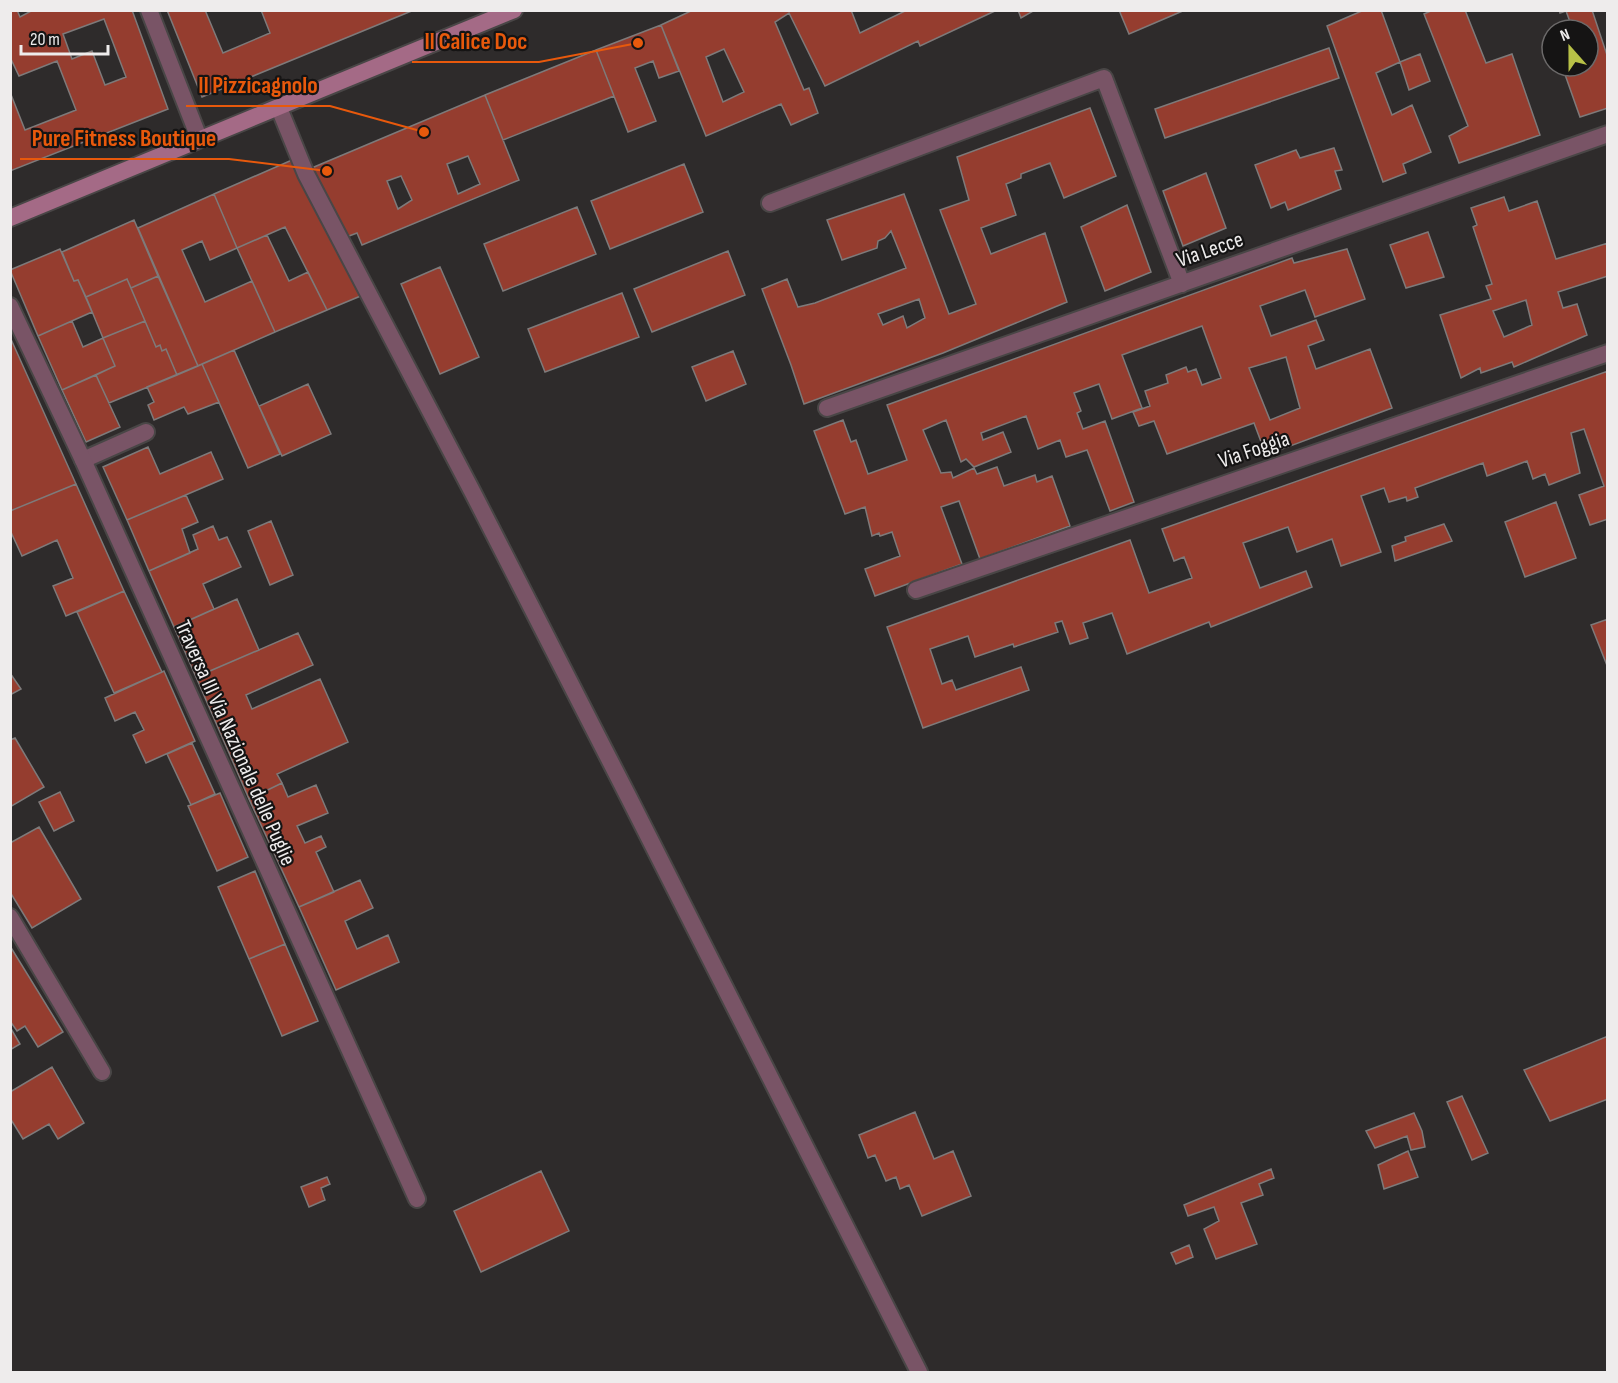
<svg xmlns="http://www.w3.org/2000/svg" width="1618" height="1383" font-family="'Sofia Sans Condensed',sans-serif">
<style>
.building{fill:#953d2f;stroke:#7e7a7a;stroke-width:1.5;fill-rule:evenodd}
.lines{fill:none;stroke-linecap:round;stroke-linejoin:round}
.service-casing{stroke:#494646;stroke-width:20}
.minor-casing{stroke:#494646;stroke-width:20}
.secondary-casing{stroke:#494646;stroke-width:20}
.service{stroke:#795466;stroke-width:16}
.minor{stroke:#795466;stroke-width:16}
.secondary{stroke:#a46a86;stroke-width:16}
.labels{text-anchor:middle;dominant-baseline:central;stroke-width:4.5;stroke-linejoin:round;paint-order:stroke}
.street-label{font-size:22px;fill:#eeecec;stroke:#151414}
.leader{fill:none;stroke:#e8590c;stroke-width:2}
.callout-dot{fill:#e8590c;stroke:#151414;stroke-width:2}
.callout-label{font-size:24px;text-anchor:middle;font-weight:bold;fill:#e8590c;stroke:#151414;stroke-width:4.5;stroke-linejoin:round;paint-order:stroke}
</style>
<rect width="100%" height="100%" fill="#2e2b2b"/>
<path class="building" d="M17,10L20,17L33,10H132L168,109L10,171V92L25,130L76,110L57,61L19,76L10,57V11ZM104,19L126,77L105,85L92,51L72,59L63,34Z
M167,10H205L223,53L270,33L261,10H414L202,97Z
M693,10H851L860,33L907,10H997L920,46L918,41L825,86L789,13L775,22L804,90L809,88L818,113L791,125L781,104L706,136L661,25ZM724,49L744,92L723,102L706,57Z
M1018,10H1035L1021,18Z
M1119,10H1185L1129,34Z
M1364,10H1381L1400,62L1376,73L1392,115L1412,105L1431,152L1403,164L1406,173L1383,182L1327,26Z
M1433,10H1465L1486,63L1512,54L1540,135L1459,163L1449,136L1468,126L1424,14Z
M1559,10H1592L1608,58V108L1580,117L1562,66H1588V30H1573L1566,11L1560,13Z
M661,25L679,71L659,78L653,61L635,68L656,121L628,132L596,50Z
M1329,48L1339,78L1165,138L1155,109Z
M596,50L614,96L503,140L485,95Z
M1420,54L1430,81L1409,90L1400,62Z
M485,95L519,180L362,245L357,233L341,239L307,170ZM468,156L480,184L458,194L447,164ZM401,176L412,200L398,209L387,181Z
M1090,108L1116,176L1064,198L1050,163L1021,174V178L1006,184L1016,215L981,228L991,254L1045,233L1067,302L943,353L804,404L791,365L762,289L787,279L798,307L815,303L906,268L891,231L885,238L878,241L877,248L842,260L827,220L904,194L949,314L976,304L940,210L969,200L957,157ZM919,299L925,318L907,328L903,316L883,325L878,314Z
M1334,148L1342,170L1335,171L1341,189L1288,210L1285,202L1271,208L1255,165L1296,150L1300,158Z
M292,160L363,295L327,310L285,227L237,248L214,194Z
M684,164L703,212L610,249L591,201Z
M1206,173L1226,228L1183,246L1163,191Z
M214,194L237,248L210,260L202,241L182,250L205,302L252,281L275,332L198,366L138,228Z
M1504,197L1509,211L1537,201L1556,259L1608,243V276L1558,292L1563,308L1577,304L1587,335L1514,367L1512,362L1481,373L1480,368L1461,378L1440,315L1491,299L1486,286L1492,284L1473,227L1477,225L1471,208ZM1526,300L1532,325L1504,337L1493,311Z
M1127,205L1151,272L1105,291L1081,227Z
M577,207L596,254L503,291L484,244Z
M134,220L158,276L131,288L127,279L86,297L78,280L74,281L62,252Z
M1428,232L1444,277L1406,288L1390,245Z
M267,235L289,281L308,272L327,310L275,332L237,248Z
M60,249L74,281L78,280L92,312L38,336L10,270Z
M1347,249L1365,299L1315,317L1305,290L1260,306L1271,336L1316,320L1324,340L1308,346L1316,369L1370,349L1392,408L1266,455L1254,423L1167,454L1154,421L1139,426L1133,412L1150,406L1145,391L1168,383L1166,375L1186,367L1188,372L1196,369L1202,385L1221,378L1202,326L1122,355L1142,408L1112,419L1099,384L1074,393L1081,411L1077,413L1083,429L1105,421L1134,502L1110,511L1087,450L1066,457L1060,440L1038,449L1026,416L981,433L983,440L1003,432L1011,452L974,467L966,459L961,462L946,420L923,430L941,473L951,472L953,478L974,468L977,474L997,467L1004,486L1035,475L1037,482L1052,476L1070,526L980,559L959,501L941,507L962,564L875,596L865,569L900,556L892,532L880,536L879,533L872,536L865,507L845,514L814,431L843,420L851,442L856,440L868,474L907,460L887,405L1292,258L1294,263ZM1286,357L1300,408L1270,420L1249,368Z
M728,251L745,295L652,332L634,289Z
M440,267L479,357L440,374L401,284Z
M158,276L198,366L177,375L166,349L162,351L160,345L156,347L131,288Z
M127,279L145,321L103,338L86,297Z
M622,293L639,337L545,372L528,329Z
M72,321L83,347L103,338L115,366L62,390L38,336Z
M145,321L156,347L160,345L162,351L166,349L177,375L109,403L96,375L115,366L103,338Z
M10,337L76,484L10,511Z
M234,350L280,454L248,468L202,364Z
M733,351L746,384L706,401L692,367Z
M202,364L219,402L188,414L184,407L154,420L148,405L154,402L147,387Z
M1608,371V519L1590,525L1579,495L1604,486L1584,429L1571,433L1580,473L1549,485L1545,474L1533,479L1527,461L1487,476L1483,463L1415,488L1418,497L1407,501L1406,497L1389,502L1384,488L1361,496L1381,552L1341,566L1332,539L1297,552L1288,527L1243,543L1260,588L1306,571L1312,587L1211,627L1209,622L1127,654L1112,613L1083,623L1088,638L1070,644L1062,621L1055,623L1058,632L1014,647L1013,644L975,657L968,636L930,649L942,684L952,680L956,690L1021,667L1029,690L923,728L887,627L1130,540L1149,593L1192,578L1184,557L1174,561L1162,529Z
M96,375L120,427L86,442L62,390Z
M308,384L331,434L282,456L259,406Z
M148,447L160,474L211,452L223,479L127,520L103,467Z
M76,484L124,591L66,616L53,586L73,578L57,540L22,556L10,530V511Z
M186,495L198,522L182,529L190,553L149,571L127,520Z
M1556,502L1576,558L1525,577L1505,522Z
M271,521L293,575L270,585L248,531Z
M1444,524L1452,541L1395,561L1392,546L1406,541L1405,537Z
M213,526L219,540L227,537L241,567L203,584L214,609L174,627L149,571L198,549L193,535Z
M124,591L162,672L114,693L77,612Z
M237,599L259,650L196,677L174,627Z
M1608,619V668L1591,625Z
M298,633L313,665L246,695L252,709L320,679L348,742L277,774L282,783L249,799L196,677Z
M164,671L195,741L146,763L133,735L144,730L135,712L115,721L105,698Z
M10,673L21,689L10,695Z
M15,738L44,787L10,807V740Z
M192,743L215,794L191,805L167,754Z
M282,783L288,797L316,785L328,813L297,826L305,843L321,836L326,847L316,852L334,892L299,907L249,799Z
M60,792L74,821L54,831L39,802Z
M220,793L248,857L217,871L188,806Z
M39,827L81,899L32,928L10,892V843Z
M255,871L285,944L249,959L218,887Z
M360,880L373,908L345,921L357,949L388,935L399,962L336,990L299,907Z
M285,944L318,1021L282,1036L249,959Z
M10,946L63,1032L38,1047L25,1026L17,1031L10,1021Z
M10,1027L20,1044L10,1050Z
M1608,1036V1099L1550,1121L1524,1070Z
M52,1067L84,1123L58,1139L49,1124L23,1139L10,1118V1092Z
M1462,1096L1488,1153L1472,1160L1447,1102Z
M915,1112L934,1159L953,1151L971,1196L922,1216L909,1185L900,1189L896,1177L886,1181L875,1155L868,1158L859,1135Z
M1414,1113L1422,1131L1425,1147L1411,1150L1407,1136L1375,1148L1366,1131Z
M1408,1151L1418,1177L1384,1189L1378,1165Z
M1271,1169L1274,1178L1259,1184L1263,1195L1241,1203L1257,1244L1216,1259L1204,1229L1219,1221L1214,1207L1188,1216L1184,1205Z
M541,1171L569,1231L481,1272L454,1211Z
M327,1177L330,1184L321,1188L325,1200L309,1207L301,1187Z
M1189,1245L1193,1257L1176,1264L1171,1253Z"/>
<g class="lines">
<defs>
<path id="service" d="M279,108L306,174L473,493L628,796L919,1372
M83,460L146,432"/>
<path id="minor" d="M149,10L199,138
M770,203L1104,78L1182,284
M10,306L83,460L417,1199
M827,408L1608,134
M916,590L1608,353
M10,917L102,1072"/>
<path id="secondary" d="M10,218C178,147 346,80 514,10"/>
</defs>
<use href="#service" class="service-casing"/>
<use href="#minor" class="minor-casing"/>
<use href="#secondary" class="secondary-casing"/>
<use href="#service" class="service"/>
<use href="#minor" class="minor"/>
<use href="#secondary" class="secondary"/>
</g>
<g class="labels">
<g class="street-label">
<text transform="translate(1210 250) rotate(-19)">Via Lecce</text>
<text transform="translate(1254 450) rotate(-19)">Via Foggia</text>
<text transform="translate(235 743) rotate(66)">Traversa III Via Nazionale delle Puglie</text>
</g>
</g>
<path class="leader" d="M638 43L539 62H412M424 132L330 106H186M327 171L229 159H20"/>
<g class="callout-dot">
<circle cx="638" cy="43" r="6"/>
<circle cx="424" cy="132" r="6"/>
<circle cx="327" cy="171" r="6"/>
</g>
<g class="callout-label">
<text x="476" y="49">Il Calice Doc</text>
<text x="258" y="93">Il Pizzicagnolo</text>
<text x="124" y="146">Pure Fitness Boutique</text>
</g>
<rect width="1618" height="1383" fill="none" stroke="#eeecec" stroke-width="24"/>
<g transform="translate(1570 48) rotate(339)"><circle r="28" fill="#151414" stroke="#6c6a6a" stroke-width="1.5"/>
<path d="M0-4.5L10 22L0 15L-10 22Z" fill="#b8c147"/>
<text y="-9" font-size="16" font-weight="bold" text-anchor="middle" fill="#eeecec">N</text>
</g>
<path d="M21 45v9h87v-9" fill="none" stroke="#eeecec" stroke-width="3"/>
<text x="30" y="45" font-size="18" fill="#eeecec" stroke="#151414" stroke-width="4.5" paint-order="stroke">20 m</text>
</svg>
